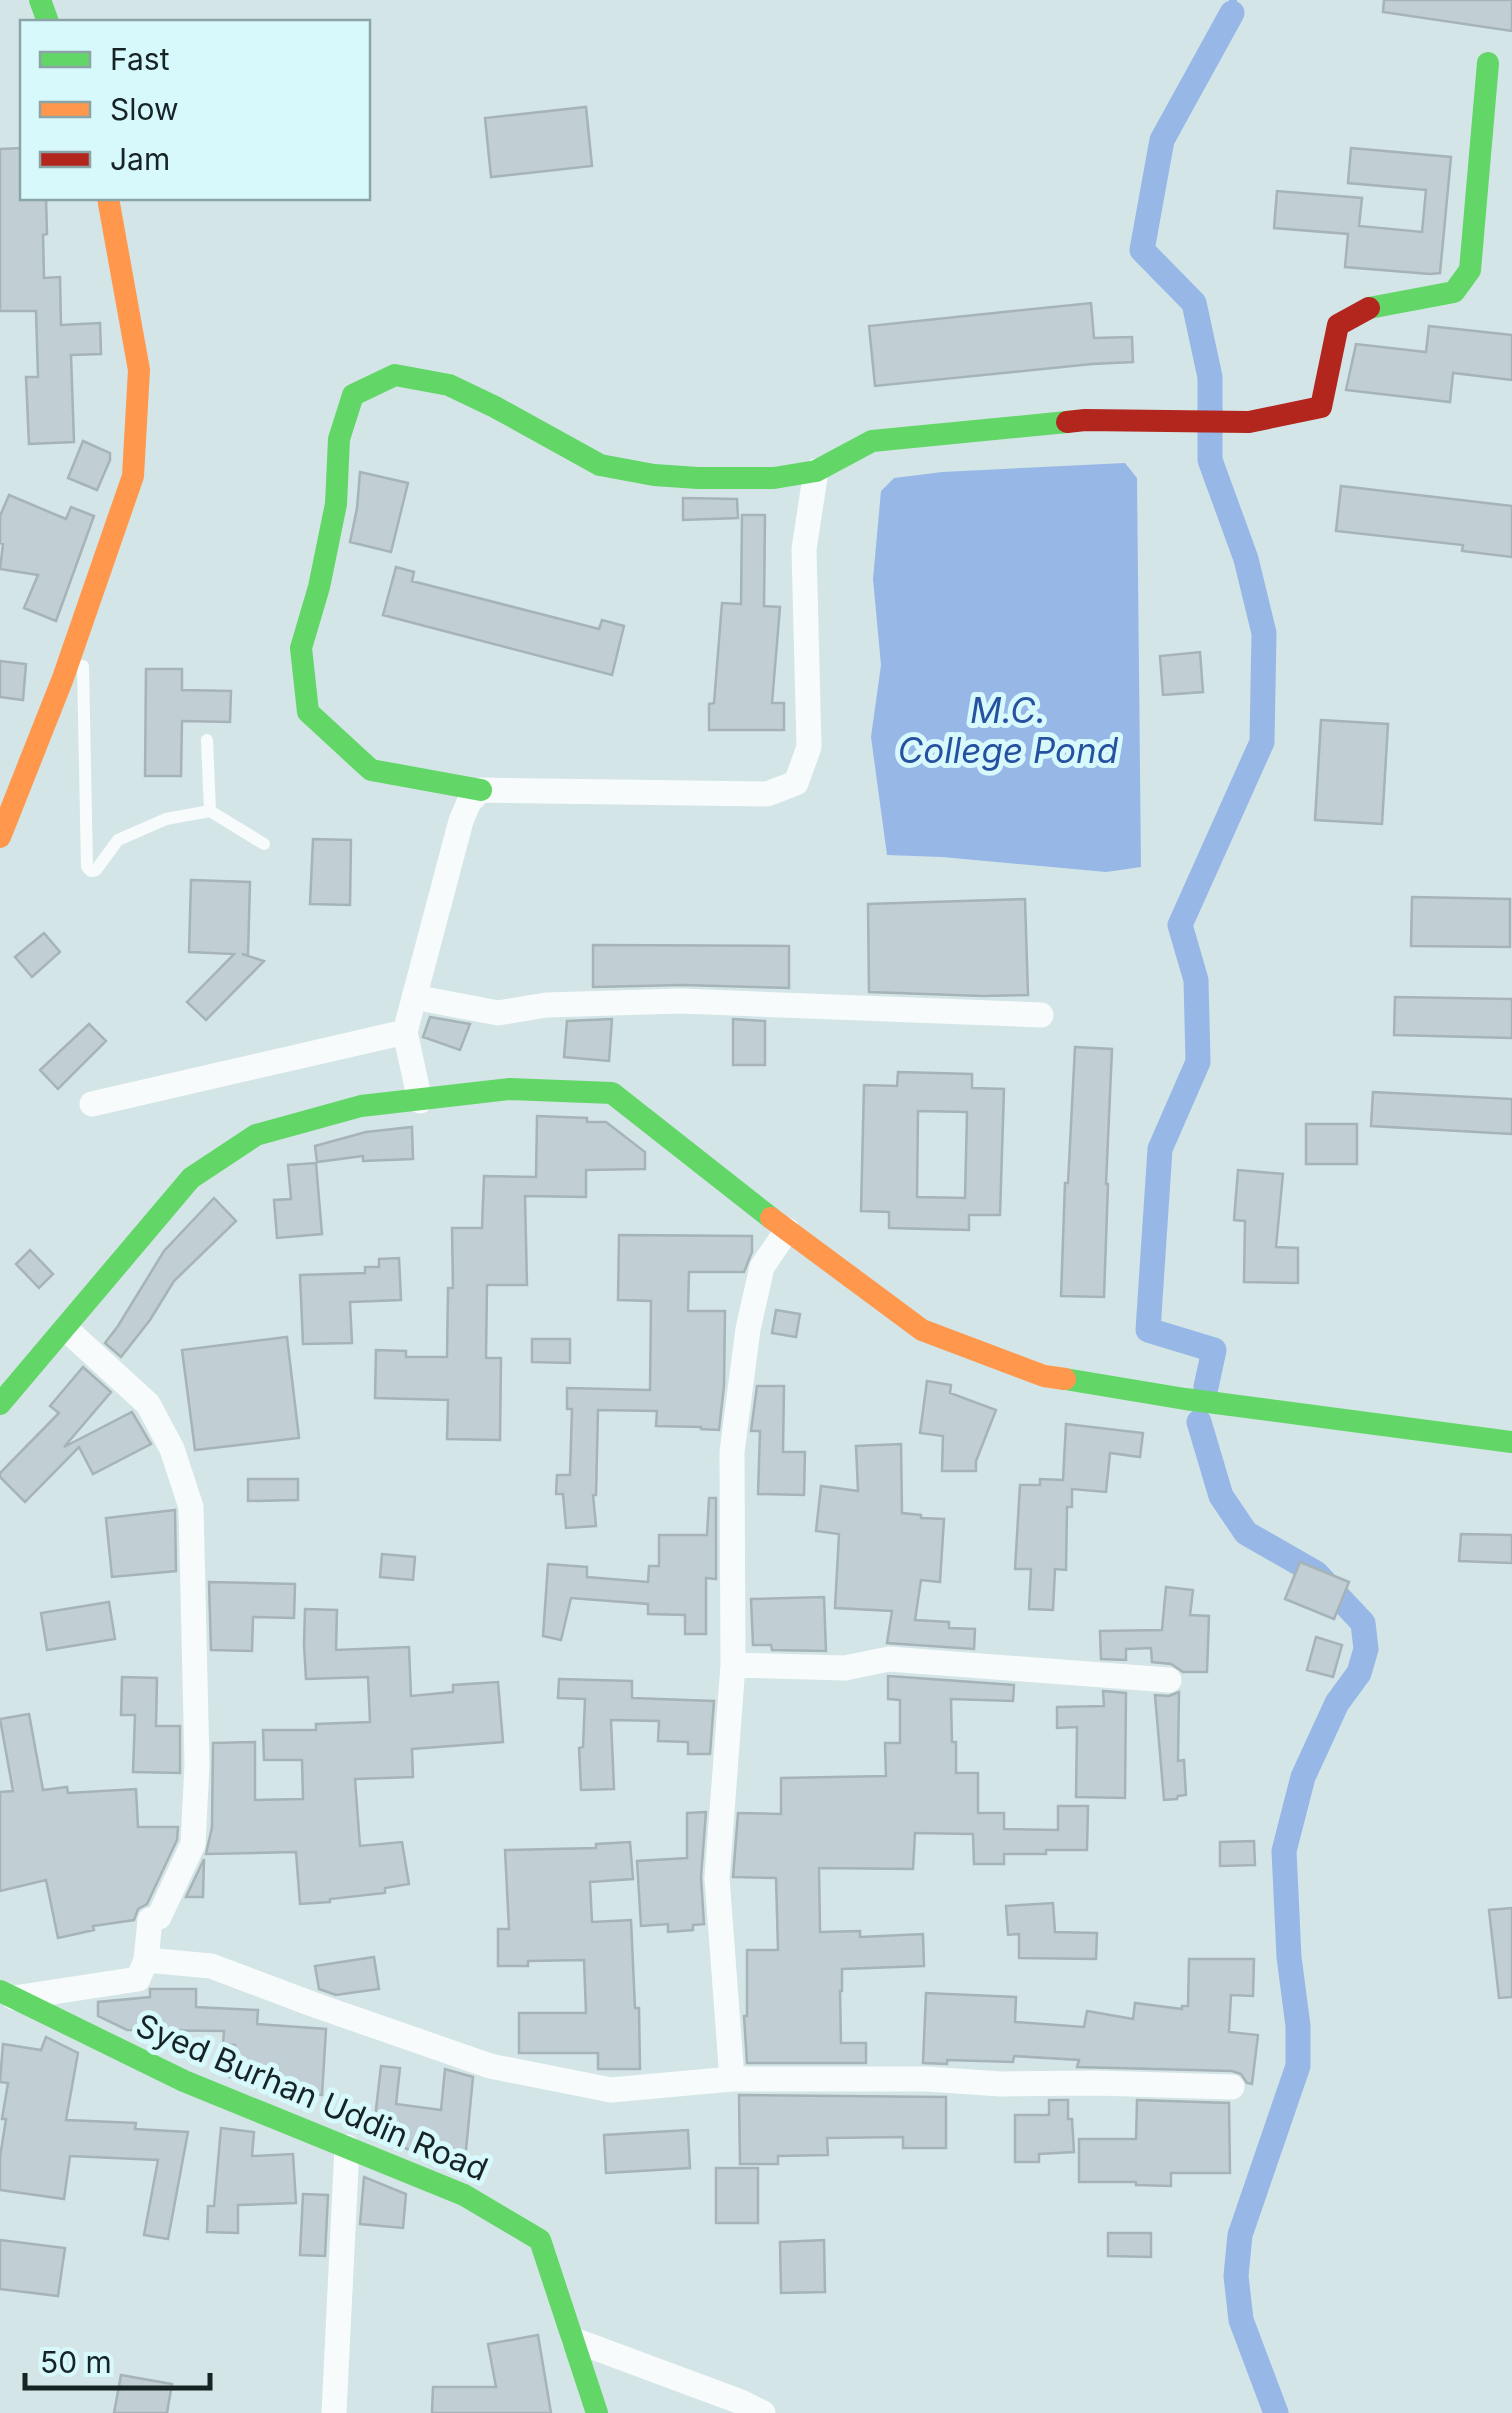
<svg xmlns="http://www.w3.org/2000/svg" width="1512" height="2413" font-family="Inter,sans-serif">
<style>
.water{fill:#97b7e7}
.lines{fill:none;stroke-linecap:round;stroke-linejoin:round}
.stream{stroke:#97b7e7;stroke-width:8}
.canal{stroke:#97b7e7;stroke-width:25}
.building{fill:#c1ced3;stroke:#a6b3b7;stroke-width:2.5;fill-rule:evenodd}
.lane{stroke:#f8fbfb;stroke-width:12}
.street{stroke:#f8fbfb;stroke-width:25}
.fast{stroke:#63d668;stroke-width:22}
.slow{stroke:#ff974d;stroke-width:22}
.jam{stroke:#b3261e;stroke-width:22}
.labels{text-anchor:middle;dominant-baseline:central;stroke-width:10;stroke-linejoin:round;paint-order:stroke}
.street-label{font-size:32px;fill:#172425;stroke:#d8f9fc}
.water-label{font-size:35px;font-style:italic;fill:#2650a0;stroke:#d8f9fc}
</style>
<rect width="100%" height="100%" fill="#d3e5e7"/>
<path class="water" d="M1125,463L1137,478L1141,867L1106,872L942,857L887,855L871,737L881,665L873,579L881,491L894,478L942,472Z"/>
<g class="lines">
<path class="stream" d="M1232,13L1233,0"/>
<path class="canal" d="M1206,1387L1214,1350L1148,1330L1160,1149L1198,1062L1196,980L1180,925L1262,742L1264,633L1246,559L1210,460V377L1194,303L1142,250L1162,140L1232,13
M1199,1422L1221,1496L1246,1533L1316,1573L1363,1623L1366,1649L1359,1673L1337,1703L1303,1777L1284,1851L1289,1957L1298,2026V2066L1240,2235L1236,2276L1241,2320L1276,2413"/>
</g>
<path class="building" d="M1384,0H1512V31L1383,12Z
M586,107L592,166L491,177L485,118Z
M22,148V198H46L47,234L43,235L44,278L60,277L61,325L100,323L101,354L71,355L74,442L29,444L26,377H38L36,311H0V149Z
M1351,148L1451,157L1440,273L1430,274L1345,267L1348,234L1274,228L1277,191L1362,198L1359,226L1422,232L1426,190L1348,183Z
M1091,303L1094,338L1132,337L1133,362L1092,364L875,386L869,326Z
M1429,326L1512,335V380L1453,373L1450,402L1346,390L1356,344L1426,352Z
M83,441L110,453V460L97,490L68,478Z
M360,472L408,483L391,552L350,542L357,508Z
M1341,486L1512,506V557L1462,551L1463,545L1336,531Z
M9,495L66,519L71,507L94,516L56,621L24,608L38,575L0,569L3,544L0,543V516Z
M683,498L737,499L738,518L683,520Z
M742,515H765L764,606L780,607L772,703H784V730H709V704L714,703L722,603L741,604Z
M396,567L414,572L412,581L599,629L602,620L624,626L612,675L383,615Z
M1200,652L1203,692L1163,695L1160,656Z
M0,661L26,664L23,700L0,697Z
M146,669H182V690L231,691L230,722L182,721L181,776H145Z
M1321,720L1388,724L1382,824L1315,820Z
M313,839L351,840L350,905L310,904Z
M191,880L250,882L248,955L242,954L264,961L206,1020L187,1002L234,954L189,952Z
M1412,897L1510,899V947L1411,946Z
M1025,899L1028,995L983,996L869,992L868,904Z
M44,933L60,952L32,977L15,957Z
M593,945L789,946V988L682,985L593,987Z
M1395,997L1512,999V1038L1394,1035Z
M430,1017L470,1024L460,1050L423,1037Z
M612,1019L609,1061L564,1057L567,1021Z
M733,1019L765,1021V1065H733Z
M89,1024L106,1041L58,1089L40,1070Z
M1075,1047L1112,1049L1106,1184H1108L1104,1297L1061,1296L1065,1183H1068Z
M898,1072L972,1074V1088L1004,1089L1000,1215H969V1230L889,1228V1212L861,1211L864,1085L897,1086ZM918,1111L967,1112L965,1198L917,1197Z
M1373,1092L1512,1099V1134L1371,1126Z
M537,1116L587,1118V1122H606L645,1152V1169L586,1170V1197L525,1196L527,1285H487L486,1358H501L500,1440L447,1439L448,1400L375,1398L376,1350L406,1351V1357H447L448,1288H453L452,1228H482L484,1176L536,1177Z
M1306,1124H1357V1164H1306Z
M412,1127L413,1159L363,1161V1156L317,1162L315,1146L366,1132Z
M316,1163L322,1234L277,1238L274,1200L291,1199L288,1165Z
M1238,1170L1283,1174L1276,1247L1298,1248V1283L1244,1282L1245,1221L1234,1220Z
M214,1198L236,1221L174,1281L150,1320L121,1357L105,1343L118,1326L164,1251Z
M619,1235L752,1236V1252L744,1272H689L688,1311H725L724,1386L719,1430L701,1429V1427L656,1426L657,1411L598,1410L596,1495H593L596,1526L566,1528L563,1494H556L557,1475H570L572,1409H567V1388L650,1390L651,1301L618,1300Z
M30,1250L53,1274L39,1288L16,1264Z
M399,1258L401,1300L350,1302L352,1343L303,1344L300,1275L365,1273V1267H379V1259Z
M776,1310L800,1314L796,1337L772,1333Z
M287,1337L299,1438L195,1450L182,1350Z
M532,1339H570V1363L532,1362Z
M83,1367L111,1392L64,1447L132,1412L151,1444L93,1474L79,1447L25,1502L0,1477V1473L59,1413L50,1406Z
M927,1381L951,1385L950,1393L996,1410L976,1461V1471H942L943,1436L920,1433Z
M757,1386H784L783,1452H805L804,1495L758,1494L760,1431H751Z
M1066,1424L1143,1433L1140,1457L1110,1453L1106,1492L1072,1489V1507H1067L1066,1570L1055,1569L1053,1610L1029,1609L1031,1569H1015L1020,1485H1040V1479L1063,1480Z
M901,1444L902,1513L921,1515V1518L944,1519L940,1582L921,1580L915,1620L949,1622V1628L975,1629L974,1649L887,1643L892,1611L835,1608L839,1534L816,1531L821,1486L858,1491L856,1446Z
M248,1479H298V1500L248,1501Z
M709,1498H716V1579L706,1578V1634H685V1615L648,1614V1604L571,1598L561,1640L543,1636L548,1564L587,1567V1577L648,1582L649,1566H659V1535H707Z
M175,1510L176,1571L112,1577L106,1518Z
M1461,1534L1512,1535V1563L1459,1561Z
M382,1554L415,1557L413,1580L380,1577Z
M1300,1562L1349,1582L1334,1619L1285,1599Z
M209,1582L295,1584L294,1618L253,1617L252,1651L211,1650Z
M1166,1587L1193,1590L1190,1615L1209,1616L1207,1672H1183L1171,1664L1152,1662L1151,1648L1126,1649V1660L1101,1659L1100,1631L1162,1630Z
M824,1597L826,1651L772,1650L771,1645H753L751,1599Z
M109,1602L115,1639L47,1650L41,1613Z
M305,1609L337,1610L336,1650L409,1647L411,1696L453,1692V1685L498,1682L503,1742L412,1749L413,1777L355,1779L360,1846L402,1842L409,1884L385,1888V1893L330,1899V1902L300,1904L296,1852L206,1854L212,1827L213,1743L255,1742V1800L303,1799L302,1760H264L263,1730H316V1724L370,1722L368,1677L306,1679L304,1645Z
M1316,1637L1342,1645L1333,1677L1307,1670Z
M888,1676L1014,1685L1013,1701L951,1699L952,1742H956V1773H978V1813H1004V1829L1058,1830V1806H1088L1087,1850H1046V1854H1004V1864H974L973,1834L915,1833L913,1869L819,1868L820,1932L860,1931V1937L923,1934L924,1966L842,1969V1991H840L841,2043H866V2063H747L744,2016H747V1950H778L776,1878L733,1877L738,1813L781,1814V1778L886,1776L885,1743H900V1700L888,1699Z
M122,1677L157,1678L156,1726H180V1773L133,1772L135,1715H121Z
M559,1679L632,1681V1698L714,1701L710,1754H688V1742L658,1741L659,1721L611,1720L614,1789L581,1790L579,1748L583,1747L585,1699L558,1698Z
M1103,1691L1126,1693L1125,1798L1076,1797L1077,1727L1057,1728V1707L1104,1706Z
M1179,1692L1178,1761L1184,1760L1186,1795L1178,1796L1177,1799L1164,1800L1155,1695L1169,1696Z
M29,1714L43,1790L67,1787L68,1793L136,1789L138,1827H178L177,1840L147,1904L138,1909L134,1920L93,1926L94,1930L58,1938L46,1880L0,1891V1792L13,1791L0,1719Z
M706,1812L701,1877L704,1924L693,1925V1930L668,1932V1924L641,1926L637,1861L687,1858V1813Z
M1254,1841L1255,1865L1220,1866V1842Z
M630,1842L633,1879L590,1882L592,1922L631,1920L635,2008H639L640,2069H598V2053H519V2013H586L584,1960L528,1961V1966H498V1929H509L505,1850L596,1848V1844Z
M204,1859L203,1897H186Z
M1053,1903L1055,1932L1097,1933L1096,1959L1019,1958V1934L1008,1935L1006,1906Z
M1512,1908V1997L1499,1998L1489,1910Z
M374,1957L379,1989L336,1995L319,1989L315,1966Z
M1189,1959H1254L1253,1996L1231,1995L1229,2032L1258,2035L1252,2084L1247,2083L1241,2074L1232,2071L1077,2067L1079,2060L1014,2056L1013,2062L947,2060V2064L923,2063L926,1993L1016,1997L1015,2022L1084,2027L1087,2011L1133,2019L1135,2003L1182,2009V2006H1188Z
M150,1989H196V2007L258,2010L257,2024L326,2029L322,2095L265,2091L225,2075L226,2066L235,2045L223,2044L224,2031L127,2030L98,2016V2002L150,1997Z
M46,2037L78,2053L66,2120L136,2123L135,2129L188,2132L168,2239L144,2235L158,2160L70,2156L64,2199L0,2190V2157L6,2119H2L8,2083L0,2082L3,2044L41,2050Z
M381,2066L400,2068L396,2104L441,2110L445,2069L473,2077L466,2150L431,2147L430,2155L417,2153L373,2135Z
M739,2095L946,2097V2148H903V2137L827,2138L828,2155L778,2156V2164H740Z
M1049,2100H1068V2119H1072L1074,2152L1039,2154V2162H1015V2115H1049Z
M1137,2100L1229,2103L1230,2173H1171V2186L1136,2185V2182H1079V2139H1136Z
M221,2128L254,2132L252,2156L293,2154L296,2203L238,2205V2233L207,2232L208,2206H214Z
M688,2130L690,2168L606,2173L604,2135Z
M716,2168H758V2223H716Z
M364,2177L406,2194L403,2228L360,2224Z
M303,2194L328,2195L325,2256L300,2255Z
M1108,2233H1151V2257L1108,2256Z
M0,2240L65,2248L58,2296L0,2289Z
M824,2240L825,2292L781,2293L780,2242Z
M538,2335L551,2413H432L433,2387H496L488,2344Z
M121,2375L172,2384L167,2413H114Z"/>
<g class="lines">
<path class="lane" d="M83,666L87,867L91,871L96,870L118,840L166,819L210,811
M207,740L210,811L264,844"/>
<path class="street" d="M414,997L498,1013L546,1005L681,1001L1041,1015
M420,1101L405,1032L461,821L469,802L481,790L767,794L796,783L809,747L804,549L816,471
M92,1104L405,1032
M66,1329L148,1404L172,1449L191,1507L197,1765L193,1844L159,1917L150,1920L146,1960
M733,1665L845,1668L889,1659L1169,1680
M14,1998L138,1979L146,1960L211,1966L312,2004L490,2066L611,2090L732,2079H927L1001,2084L1096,2083L1232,2087
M732,2079L717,1878L733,1665L732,1452L748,1329L762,1267L787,1230
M574,2340L741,2402L763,2413
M334,2413L347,2147"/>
<path class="fast" d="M40,0L48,22
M1369,308L1454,292L1470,270L1488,63
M481,790L371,770L308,712L301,648L319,587L336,504L339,439L353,395L395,375L449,385L495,407L600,465L654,475L698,478H774L816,471L872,441L1067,422
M1065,1379L1185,1399L1512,1442
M0,1404L191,1178L256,1135L361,1106L510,1089L612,1093L771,1218
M0,1991L184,2081L464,2195L540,2240L597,2413"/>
<path class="slow" d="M0,837L63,678L133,476L139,370L108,198
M771,1218L922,1330L1044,1376L1065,1379"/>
<path class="jam" d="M1067,422L1085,420L1249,422L1321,407L1338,325L1369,308"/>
</g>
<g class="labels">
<g class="street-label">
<text transform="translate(312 2097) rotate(23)">Syed Burhan Uddin Road</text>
</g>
<g class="water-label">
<text x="1008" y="710">M.C.<tspan x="1008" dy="40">College Pond</tspan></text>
</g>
</g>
<rect x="20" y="20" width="350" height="180" fill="#d8f9fc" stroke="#8ba4a6" stroke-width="2.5"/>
<rect x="40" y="52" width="50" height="15" fill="#63d668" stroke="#8ba4a6" stroke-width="2.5"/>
<text x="110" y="70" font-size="30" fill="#172425">Fast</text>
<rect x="40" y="102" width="50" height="15" fill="#ff974d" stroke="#8ba4a6" stroke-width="2.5"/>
<text x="110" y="120" font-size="30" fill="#172425">Slow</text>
<rect x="40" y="152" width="50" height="15" fill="#b3261e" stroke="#8ba4a6" stroke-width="2.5"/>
<text x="110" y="170" font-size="30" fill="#172425">Jam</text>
<path d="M25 2373v15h185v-15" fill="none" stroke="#172425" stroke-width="5"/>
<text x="40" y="2373" font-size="30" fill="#172425" stroke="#d8f9fc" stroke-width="8" paint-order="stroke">50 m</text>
</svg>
